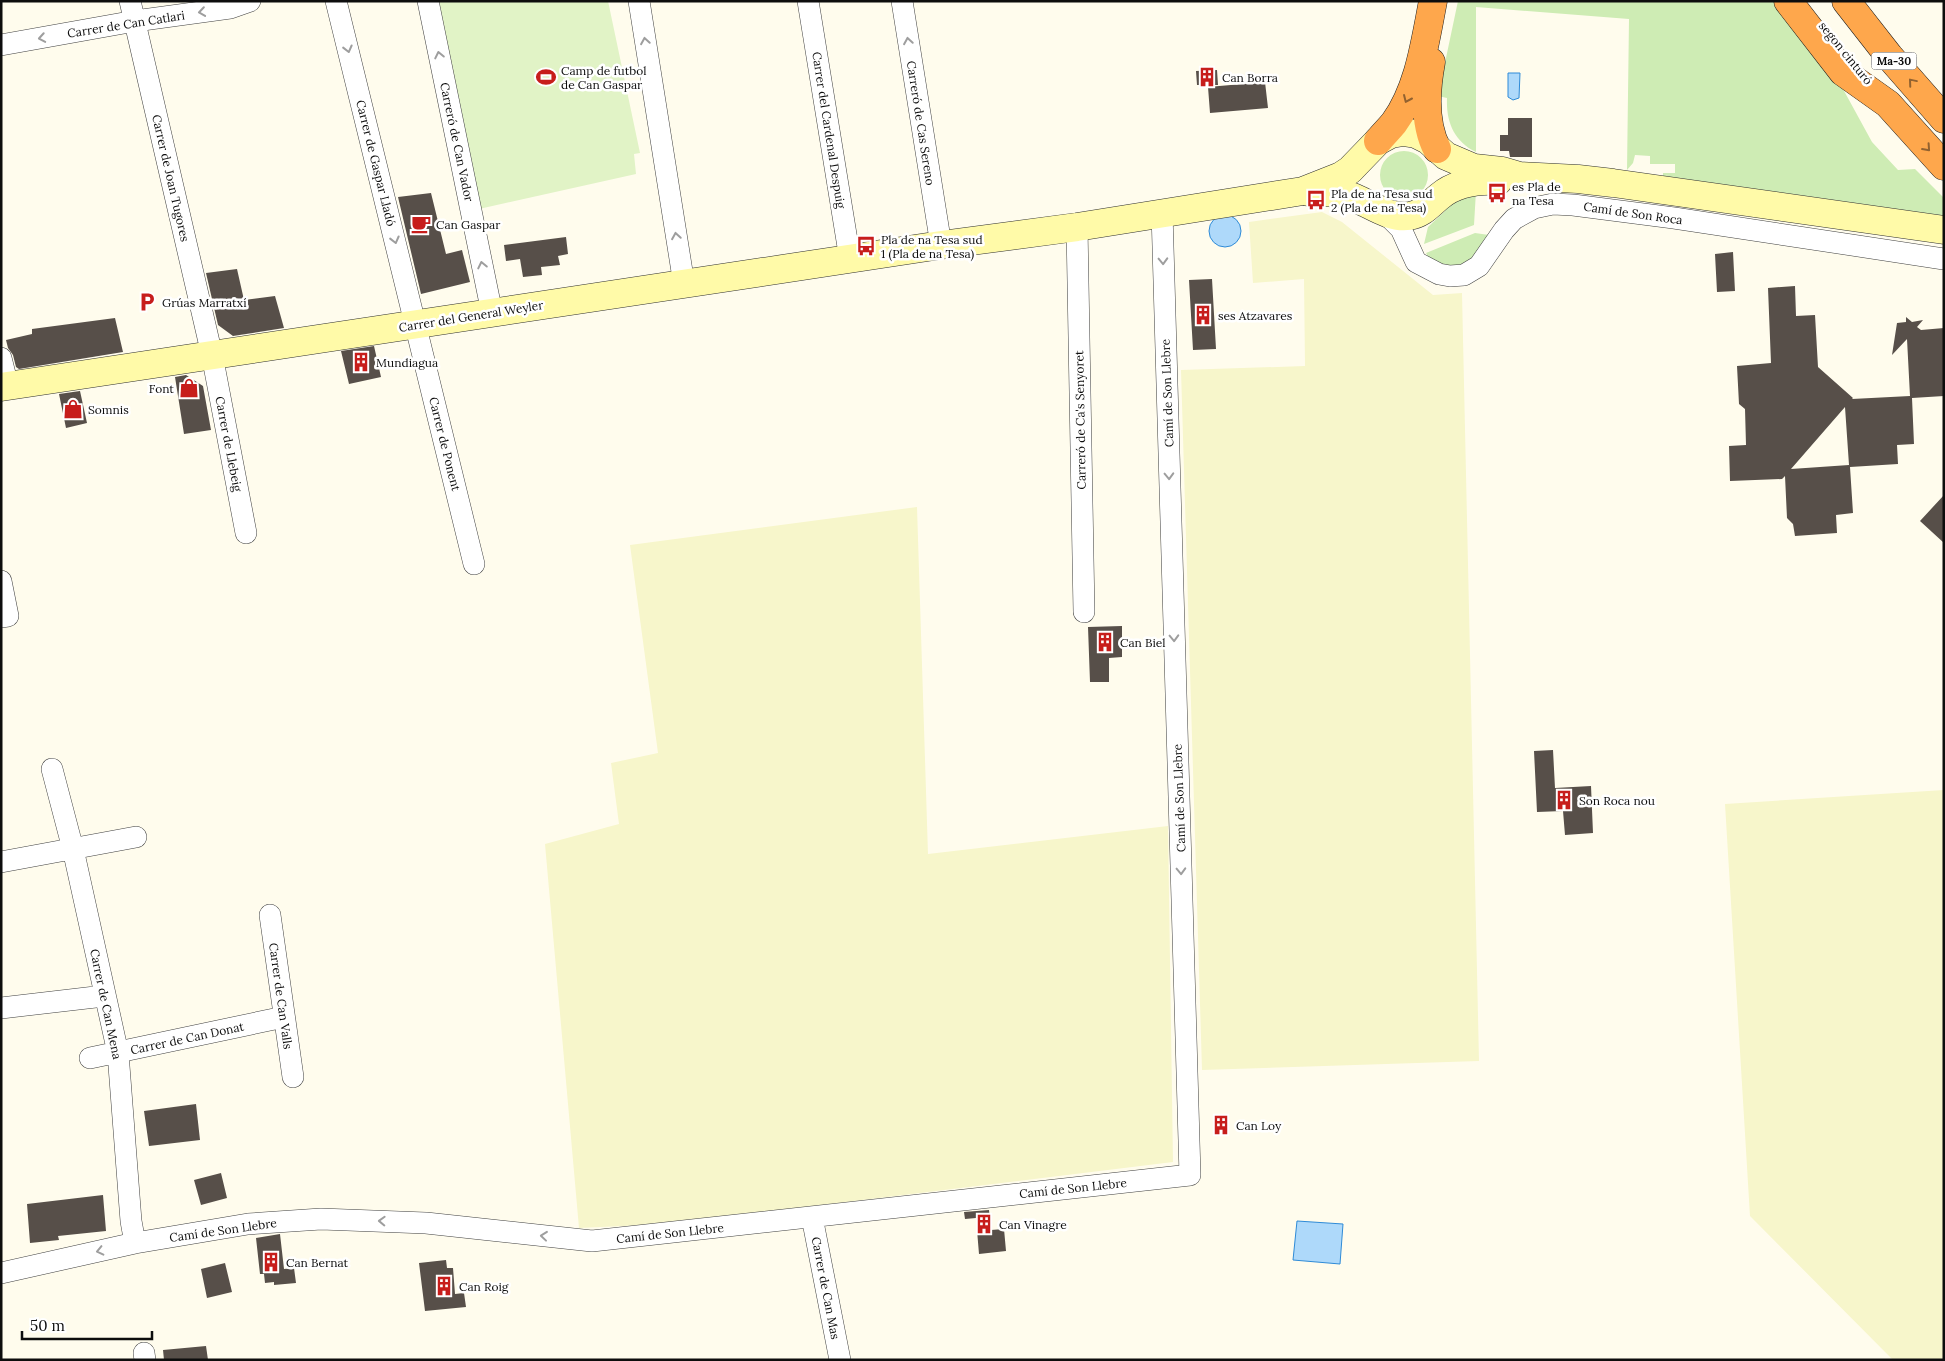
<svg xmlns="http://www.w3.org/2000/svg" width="1945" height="1361" font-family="Lora,serif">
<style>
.farmland{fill:#f7f6cb}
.green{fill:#ceecb4}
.pitch{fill:#e1f3c6}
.water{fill:#aed9fa;stroke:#2f8bd7}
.building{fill:#574f49;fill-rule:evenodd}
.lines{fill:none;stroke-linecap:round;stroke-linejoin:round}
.street-casing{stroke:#404040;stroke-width:22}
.secondary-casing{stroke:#2f2f2f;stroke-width:29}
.highway-casing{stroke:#1e1e1e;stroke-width:29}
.street{stroke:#fff;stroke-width:21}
.secondary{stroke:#fffaa8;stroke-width:28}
.highway{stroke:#fea74c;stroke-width:28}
.oneway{stroke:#9e9e9e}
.oneway2{stroke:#926230}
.labels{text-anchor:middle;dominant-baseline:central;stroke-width:5;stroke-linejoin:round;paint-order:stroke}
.shield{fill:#fff;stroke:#565656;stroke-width:1}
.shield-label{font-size:11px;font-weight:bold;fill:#0d0d0d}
.street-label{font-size:12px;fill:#0d0d0d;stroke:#fff}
.poi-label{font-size:12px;fill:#0d0d0d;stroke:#fff;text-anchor:start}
</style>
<rect width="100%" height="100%" fill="#fffced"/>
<path class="farmland" d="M1322,212L1342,222L1433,295L1462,293L1479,1061L1202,1070L1181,370L1305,366L1304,279L1253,283L1249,222Z
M917,507L928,854L1168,826L1173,1162L667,1224L579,1228L545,844L619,824L611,763L658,753L630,545Z
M1944,790V1360H1893L1750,1216L1725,804Z"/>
<path class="green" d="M1458,1H1774L1843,89L1872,142L1898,170L1915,169L1944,198V216L1663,176V173H1675V164H1650V156L1635,155L1633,163L1627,170L1629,19L1476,7V152C1454,141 1446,122 1447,98L1438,96Z
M1380 175a24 24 0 1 1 48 0a24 24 0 1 1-48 0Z
M1476,191L1474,225L1424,244L1428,227L1445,211L1451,201Z
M1475,233L1489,235L1477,257L1453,269L1429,259L1426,253Z"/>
<path class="pitch" d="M439,1H608L640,153L634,154L636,174L479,209Z"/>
<path class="water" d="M1508,73H1520L1519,98L1513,100L1508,97Z
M1209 231a16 16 0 1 1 32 0a16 16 0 1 1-32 0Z
M1297,1221L1343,1224L1340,1264L1293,1260Z"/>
<path class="building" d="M1217,70L1218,85H1197L1196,71Z
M1265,82L1268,108L1210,113L1208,87Z
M1508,118H1532V157H1510L1509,151H1500V135H1508Z
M431,193L446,254L462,250L470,282L421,294L398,197Z
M566,237L568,254L558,256L560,265L541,267L542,275L523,277L520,259L506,261L504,245Z
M1733,252L1735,291L1717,292L1715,254Z
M237,269L244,300L275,296L284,328L233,336L218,325L206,273Z
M1212,279L1216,349L1193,350L1189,280Z
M1795,286L1796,316L1815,315L1818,367L1853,398L1852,399L1910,396L1907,339L1892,355L1897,323L1906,322V317L1912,322L1923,320L1917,327L1921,330L1944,328V396L1912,398L1914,444L1897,445L1898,464L1850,467L1853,513L1836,515L1837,533L1795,536L1793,524L1787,518L1785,476L1782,479L1730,481L1729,446L1746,445L1745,409L1739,404L1737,366L1771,363L1768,288ZM1845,407L1849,465L1791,469Z
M115,318L123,352L19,369L16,367L13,355L8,348L6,340L32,334V329Z
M374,346L381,377L349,384L341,351Z
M186,375L203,386L211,430L184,434L175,377Z
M80,391L87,423L66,428L59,394Z
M1944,495V543L1920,521Z
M1122,626V657L1109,658V682H1090L1088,627Z
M1553,750L1555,788L1591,786L1593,833L1565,835L1563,811L1537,812L1534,751Z
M196,1104L200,1140L149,1146L144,1111Z
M221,1173L227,1198L201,1205L194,1180Z
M103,1195L106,1231L58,1236L59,1240L30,1243L27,1204Z
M989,1210L991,1230L1004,1229L1006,1251L979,1254L976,1218L965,1219L964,1212Z
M280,1234L284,1269L294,1268L296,1283L274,1285V1282L265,1283L264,1274H260L256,1238Z
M446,1260L447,1268H453L455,1294L464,1293L466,1307L425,1311L419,1263Z
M225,1263L232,1292L207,1298L201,1269Z
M206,1346L208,1360H164L163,1350Z"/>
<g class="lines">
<defs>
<path id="street" d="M130,1L212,355L246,533
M336,1L474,564
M428,1L492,313
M639,1L684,284
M808,1L850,259
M902,1L941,245
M1,45L135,21L230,8L250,1
M1382,210L1401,229L1416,262L1439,274L1450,276L1464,275L1479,266L1504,230L1514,219L1534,208L1553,204L1573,205L1674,218L1944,259
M1077,227L1084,612
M1,358L8,386
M1,581L8,616L1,617
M52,769L73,849L118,1053L131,1221L135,1243
M1,862L136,837
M270,915L293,1077
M1,1008L104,996
M90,1058L284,1017
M812,1217L840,1360
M1,1273L135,1243L248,1224L321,1219L426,1223L592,1241L1190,1175L1162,212
M144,1353L145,1360"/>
<path id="secondary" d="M1309,192C1322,193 1335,191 1347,195C1367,201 1387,219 1409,216C1423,214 1430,204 1440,196C1457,182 1478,180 1498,181
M1,387L941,245L1077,227L1303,191L1341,176L1350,170L1378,141L1391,134L1403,132L1416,134L1428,140L1446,156L1474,168L1502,171L1519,176L1578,179L1613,183L1944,230"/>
<path id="highway" d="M1788,1L1843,72L1888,104L1944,166
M1846,1L1889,56L1944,119
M1431,62C1426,89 1424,124 1437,149
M1378,141C1383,135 1389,129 1394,123C1419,89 1425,42 1433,1"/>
</defs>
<use href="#street" class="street-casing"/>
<use href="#secondary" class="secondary-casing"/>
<use href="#highway" class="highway-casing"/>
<use href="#street" class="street"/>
<use href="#secondary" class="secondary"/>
<use href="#highway" class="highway"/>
</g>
<defs><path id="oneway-chevron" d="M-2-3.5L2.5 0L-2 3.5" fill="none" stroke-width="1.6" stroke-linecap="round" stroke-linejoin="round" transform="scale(1.25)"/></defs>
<g class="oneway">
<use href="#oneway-chevron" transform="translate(202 12) rotate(172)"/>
<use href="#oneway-chevron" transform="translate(42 38) rotate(170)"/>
<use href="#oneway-chevron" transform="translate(645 41) rotate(-99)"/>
<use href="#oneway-chevron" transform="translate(908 41) rotate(-99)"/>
<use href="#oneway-chevron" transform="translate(348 49) rotate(76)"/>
<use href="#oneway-chevron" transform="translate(439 55) rotate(-102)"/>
<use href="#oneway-chevron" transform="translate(676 236) rotate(-99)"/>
<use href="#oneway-chevron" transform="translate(395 240) rotate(76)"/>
<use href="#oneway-chevron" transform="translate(1163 261) rotate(88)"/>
<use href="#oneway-chevron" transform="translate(482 265) rotate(-102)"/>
<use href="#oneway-chevron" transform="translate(1169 476) rotate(88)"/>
<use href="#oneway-chevron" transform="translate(1174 638) rotate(88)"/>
<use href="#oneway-chevron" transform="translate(1181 871) rotate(88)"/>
<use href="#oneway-chevron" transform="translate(382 1221) rotate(-178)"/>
<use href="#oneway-chevron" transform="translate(544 1236) rotate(-174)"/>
<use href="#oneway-chevron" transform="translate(100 1251) rotate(167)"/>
</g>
<g class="oneway2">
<use href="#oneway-chevron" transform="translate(1912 82) rotate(-130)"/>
<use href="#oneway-chevron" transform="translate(1407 99) rotate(114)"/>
<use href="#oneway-chevron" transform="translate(1927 148) rotate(48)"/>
</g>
<defs>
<symbol id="stadium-bare" viewBox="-9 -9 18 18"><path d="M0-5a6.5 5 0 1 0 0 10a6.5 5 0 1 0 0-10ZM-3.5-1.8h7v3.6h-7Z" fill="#c71d1b" stroke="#fff" stroke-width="2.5" paint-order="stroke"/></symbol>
<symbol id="building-bare" viewBox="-9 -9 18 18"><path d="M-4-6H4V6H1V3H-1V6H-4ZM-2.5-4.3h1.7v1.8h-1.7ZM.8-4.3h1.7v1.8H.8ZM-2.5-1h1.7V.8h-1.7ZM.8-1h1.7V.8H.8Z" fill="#c71d1b" stroke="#fff" stroke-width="2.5" paint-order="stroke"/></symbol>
<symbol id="bus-bare" viewBox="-9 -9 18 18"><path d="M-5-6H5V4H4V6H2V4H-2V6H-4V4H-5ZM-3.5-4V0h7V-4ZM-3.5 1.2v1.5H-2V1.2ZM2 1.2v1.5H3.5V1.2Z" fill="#c71d1b" stroke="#fff" stroke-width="2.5" paint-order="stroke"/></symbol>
<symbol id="cafe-bare" viewBox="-9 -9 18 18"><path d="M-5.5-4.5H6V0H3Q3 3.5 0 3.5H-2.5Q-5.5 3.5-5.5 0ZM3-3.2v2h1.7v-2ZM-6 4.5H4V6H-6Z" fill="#c71d1b" stroke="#fff" stroke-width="2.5" paint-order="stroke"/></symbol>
<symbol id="parking-bare" viewBox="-9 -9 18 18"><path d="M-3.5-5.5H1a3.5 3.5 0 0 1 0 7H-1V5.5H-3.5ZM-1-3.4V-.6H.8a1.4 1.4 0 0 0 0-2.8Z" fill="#c71d1b" stroke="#fff" stroke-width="2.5" paint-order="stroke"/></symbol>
<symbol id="shop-bare" viewBox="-9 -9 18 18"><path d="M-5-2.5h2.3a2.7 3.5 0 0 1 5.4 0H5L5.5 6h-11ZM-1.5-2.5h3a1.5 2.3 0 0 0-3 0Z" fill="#c71d1b" stroke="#fff" stroke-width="2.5" paint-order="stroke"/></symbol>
</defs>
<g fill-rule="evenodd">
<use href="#stadium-bare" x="532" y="63" width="28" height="28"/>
<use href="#building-bare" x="1193" y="63" width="28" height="28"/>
<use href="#bus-bare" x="1483" y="179" width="28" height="28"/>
<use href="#bus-bare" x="1302" y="186" width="28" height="28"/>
<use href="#cafe-bare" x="407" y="210" width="28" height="28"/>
<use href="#bus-bare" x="852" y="232" width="28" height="28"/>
<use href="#parking-bare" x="133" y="288" width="28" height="28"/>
<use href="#building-bare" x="1189" y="301" width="28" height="28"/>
<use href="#building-bare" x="347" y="348" width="28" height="28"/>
<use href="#shop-bare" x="175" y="374" width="28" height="28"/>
<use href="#shop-bare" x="59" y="395" width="28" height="28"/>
<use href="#building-bare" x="1091" y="628" width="28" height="28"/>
<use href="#building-bare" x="1550" y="786" width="28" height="28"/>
<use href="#building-bare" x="1207" y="1111" width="28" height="28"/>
<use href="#building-bare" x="970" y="1210" width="28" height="28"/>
<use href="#building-bare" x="257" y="1248" width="28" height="28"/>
<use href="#building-bare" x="430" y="1272" width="28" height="28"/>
</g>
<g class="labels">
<rect class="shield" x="1871.5" y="52.5" width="45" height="17" rx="4"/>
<g class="shield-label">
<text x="1894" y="61">Ma-30</text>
</g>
<g class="street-label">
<text transform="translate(126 24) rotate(-9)">Carrer de Can Catlari</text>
<text transform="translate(1846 53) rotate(51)">segon cinturó</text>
<text transform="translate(921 123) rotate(81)">Carreró de Cas Sereno</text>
<text transform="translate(829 130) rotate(81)">Carrer del Cardenal Despuig</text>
<text transform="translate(457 142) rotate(78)">Carreró de Can Vador</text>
<text transform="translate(376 163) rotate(76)">Carrer de Gaspar Lladó</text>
<text transform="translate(171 178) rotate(77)">Carrer de Joan Tugores</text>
<text transform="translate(1633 213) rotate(8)">Camí de Son Roca</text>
<text transform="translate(471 316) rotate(-9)">Carrer del General Weyler</text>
<text transform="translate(1167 393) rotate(-92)">Camí de Son Llebre</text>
<text transform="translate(1080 420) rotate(-91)">Carreró de Ca's Senyoret</text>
<text transform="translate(229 444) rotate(79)">Carrer de Llebeig</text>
<text transform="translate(445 444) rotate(76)">Carrer de Ponent</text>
<text transform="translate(1179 798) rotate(-92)">Camí de Son Llebre</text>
<text transform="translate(281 996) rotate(82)">Carrer de Can Valls</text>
<text transform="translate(106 1004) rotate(78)">Carrer de Can Mena</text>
<text transform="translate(187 1038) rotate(-12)">Carrer de Can Donat</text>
<text transform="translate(1073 1188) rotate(-6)">Camí de Son Llebre</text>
<text transform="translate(223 1230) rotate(-8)">Camí de Son Llebre</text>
<text transform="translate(670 1233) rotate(-6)">Camí de Son Llebre</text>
<text transform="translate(826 1288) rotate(79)">Carrer de Can Mas</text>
</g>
<g class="poi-label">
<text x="561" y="70">Camp de futbol<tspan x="561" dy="14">de Can Gaspar</tspan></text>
<text x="1222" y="77">Can Borra</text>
<text x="1512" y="186">es Pla de<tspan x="1512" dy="14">na Tesa</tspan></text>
<text x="1331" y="193">Pla de na Tesa sud<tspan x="1331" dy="14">2 (Pla de na Tesa)</tspan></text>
<text x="436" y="224">Can Gaspar</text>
<text x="881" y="239">Pla de na Tesa sud<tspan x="881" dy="14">1 (Pla de na Tesa)</tspan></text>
<text x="162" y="302">Grúas Marratxí</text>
<text x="1218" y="315">ses Atzavares</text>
<text x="376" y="362">Mundiagua</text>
<text x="174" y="388" text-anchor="end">Font</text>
<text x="88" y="409">Somnis</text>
<text x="1120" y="642">Can Biel</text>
<text x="1579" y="800">Son Roca nou</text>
<text x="1236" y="1125">Can Loy</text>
<text x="999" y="1224">Can Vinagre</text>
<text x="286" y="1262">Can Bernat</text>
<text x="459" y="1286">Can Roig</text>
</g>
</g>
<rect width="1945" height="1361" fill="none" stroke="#0d0d0d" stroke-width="5"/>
<path d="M22 1331v8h130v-8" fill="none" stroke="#0d0d0d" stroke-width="2.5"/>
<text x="30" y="1331" font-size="15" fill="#0d0d0d" stroke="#ffffff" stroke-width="4" paint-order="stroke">50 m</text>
</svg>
